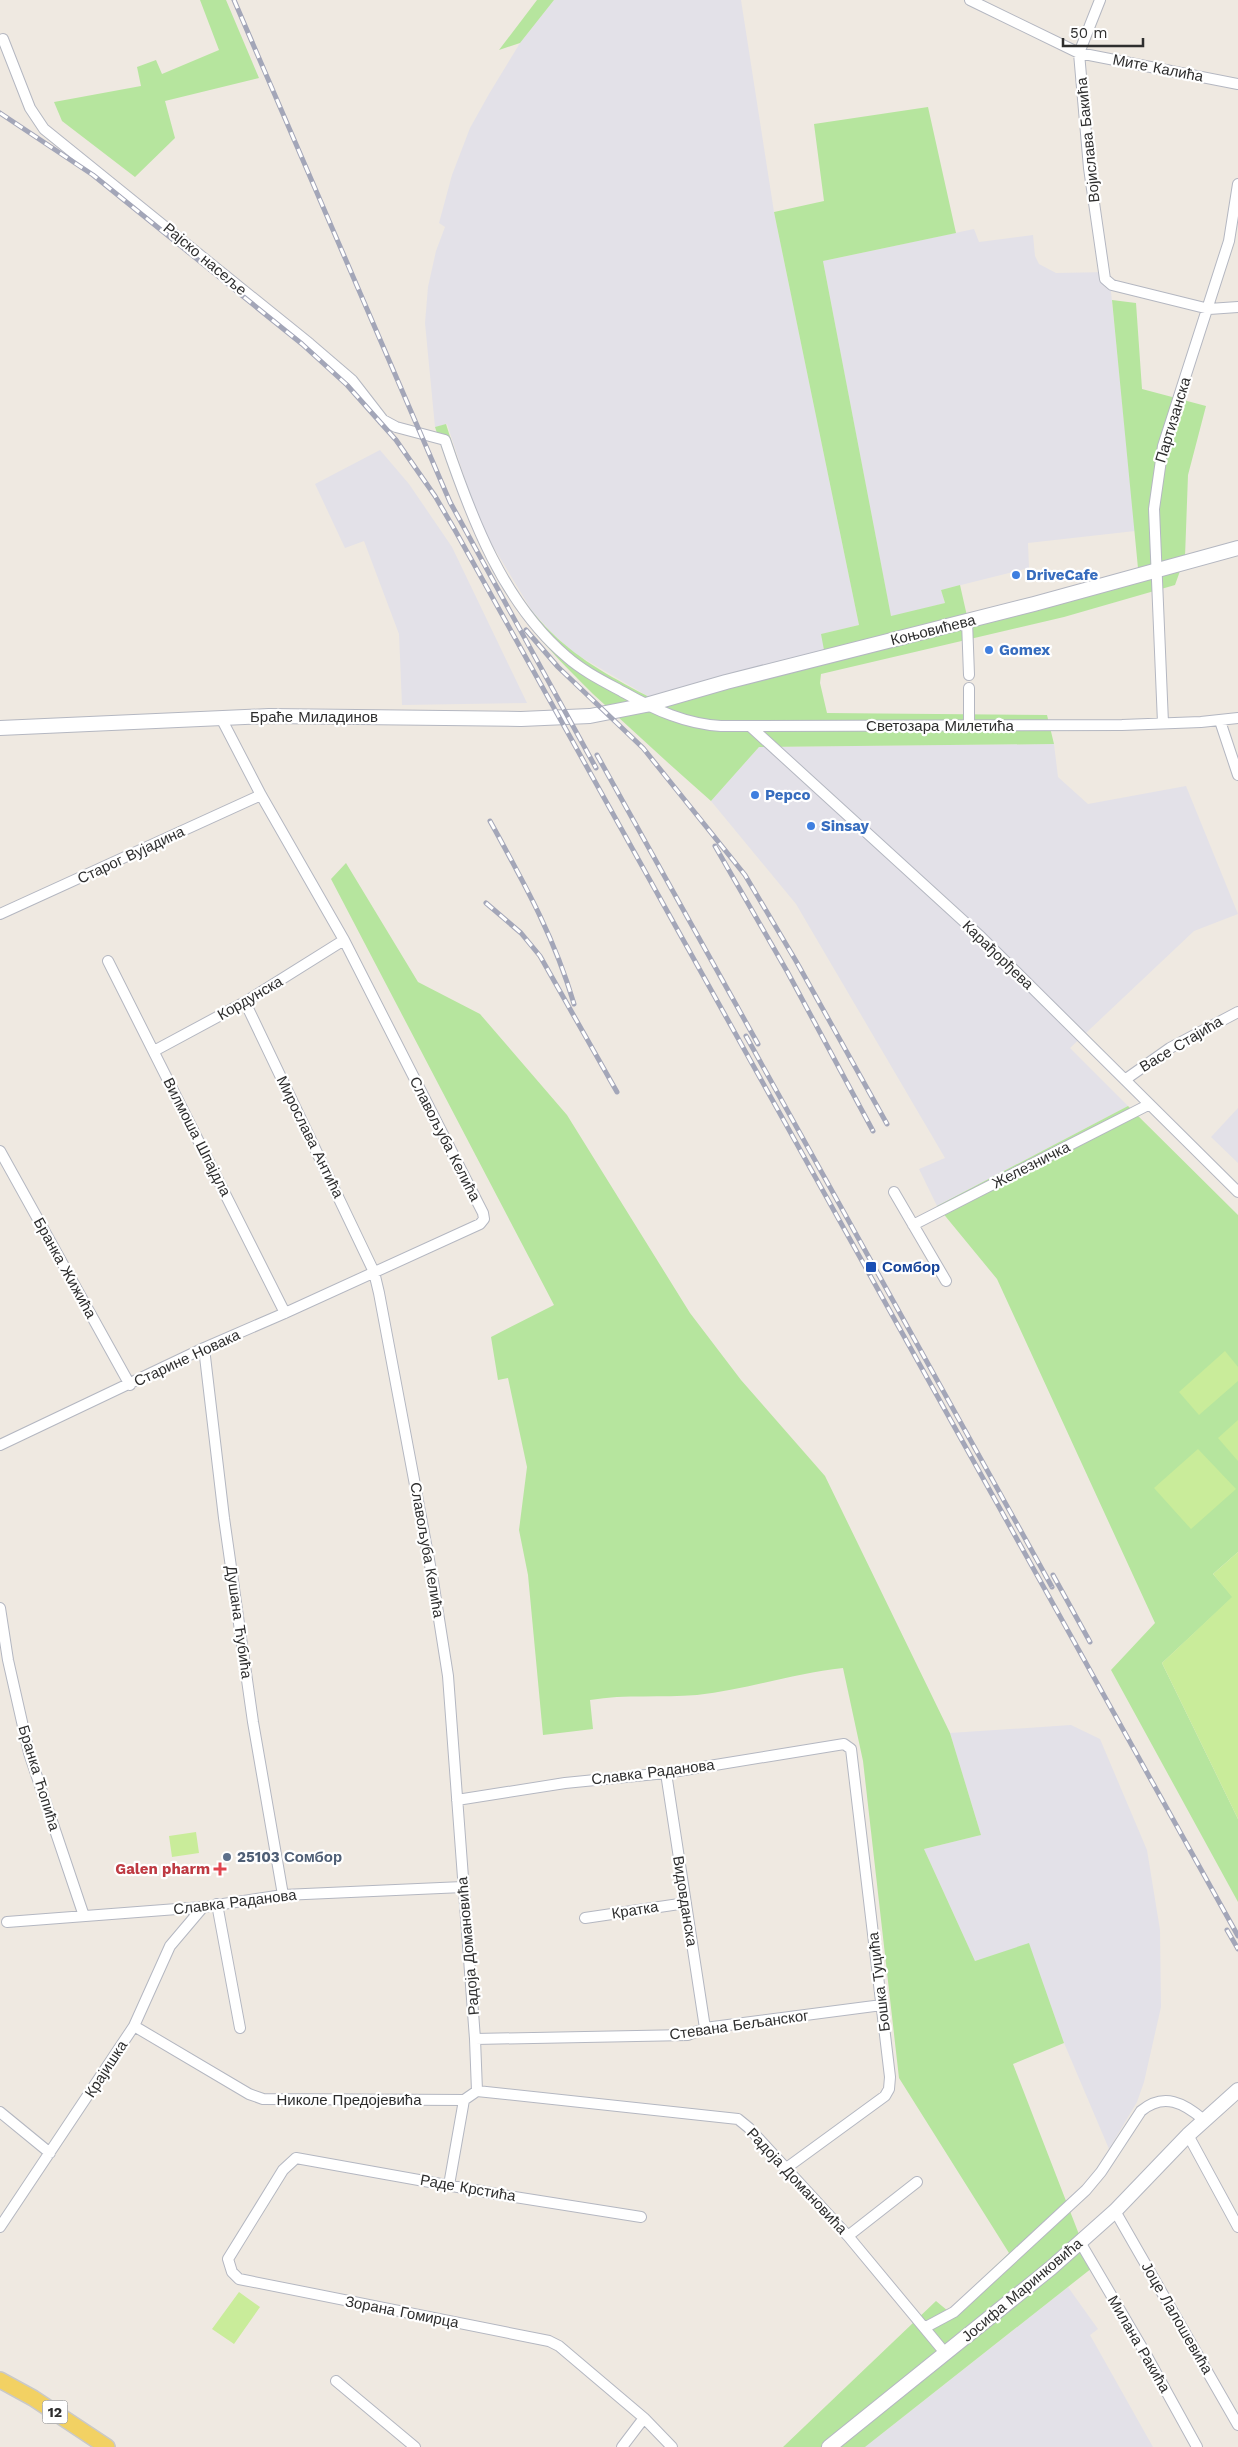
<svg xmlns="http://www.w3.org/2000/svg" width="1238" height="2447" font-family="'Work Sans',sans-serif">
<style>
.industrial{fill:#e3e1e8}
.green{fill:#b6e59e}
.pitch{fill:#c9ec9a}
.lines{fill:none;stroke-linecap:round;stroke-linejoin:round}
.street-casing{stroke:#b4b7c1;stroke-width:12}
.secondary-casing{stroke:#b4b7c1;stroke-width:16}
.primary-casing{stroke:#c9c9c9;stroke-width:18}
.street{stroke:#fff;stroke-width:10}
.secondary{stroke:#fff;stroke-width:14}
.primary{stroke:#f2d163;stroke-width:15}
.rail-casing{stroke:#a3a6b8;stroke-width:5}
.rail{stroke:#fff;stroke-width:3;stroke-dasharray:9;stroke-linecap:butt}
.shop-dot{fill:#3f7fe0;stroke:#fff;stroke-width:2}
.transit-dot{fill:#1a4fb4;stroke:#fff;stroke-width:2}
.service-dot{fill:#5c6f8a;stroke:#fff;stroke-width:2}
.health-dot{fill:#e0444e;stroke:#fff;stroke-width:2}
.labels{text-anchor:middle;dominant-baseline:central;stroke-width:4.5;stroke-linejoin:round;paint-order:stroke}
.shield{fill:#fff;stroke:#6d6d6d;stroke-width:1}
.shield-label{font-size:14px;font-weight:bold;fill:#2e2e2e}
.street-label{font-size:15px;fill:#2e2e2e;stroke:#fff}
.shop-label{font-size:15px;font-weight:bold;fill:#366cbe;stroke:#fff;text-anchor:start}
.transit-label{font-size:15px;font-weight:bold;fill:#164399;stroke:#fff;text-anchor:start}
.service-label{font-size:15px;font-weight:bold;fill:#4e5e75;stroke:#fff;text-anchor:start}
.health-label{font-size:15px;font-weight:bold;fill:#be3a42;stroke:#fff;text-anchor:end}
</style>
<rect width="100%" height="100%" fill="#efe9e1"/>
<path class="industrial" d="M554,0H741L774,212L859,625L822,634L825,650L651,698L574,653L552,633L532,611L488,538L471,497L447,424L435,427L425,323L428,287L436,251L445,227L439,223L452,175L470,128L489,94L520,43Z
M974,229L979,242L1033,235L1035,256L1039,264L1056,273L1109,272L1135,531L1028,543L1029,568L941,590L945,603L891,617L823,261Z
M380,450L409,484L452,547L527,703L402,705L399,634L364,541L345,548L315,484Z
M1054,744L1058,777L1088,804L1186,786L1238,914L1194,931L1070,1048L1128,1106L937,1206L919,1169L945,1158L796,904L711,801L759,747Z
M1238,1108V1163L1211,1137Z
M1071,1725L1100,1739L1147,1850L1160,1930L1161,2007L1144,2082L1137,2102L1109,2149L1064,2043L1029,1944L975,1961L924,1849L981,1835L950,1733Z
M1068,2287L1098,2329L1090,2335L1153,2447H865Z"/>
<path class="green" d="M200,0H226L259,78L165,101L175,138L135,177L62,121L54,102L141,86L137,67L156,60L162,74L219,50Z
M537,0H554L520,43L499,50Z
M928,107L956,233L823,261L891,616L945,603L941,590L960,585L967,616L1138,568L1112,300L1136,303L1142,389L1206,406L1188,475L1185,557L1175,585L1064,617L821,674L820,683L827,713L1047,715L1054,744L759,747L711,801C671,766 632,730 593,694C571,672 547,649 529,624C486,565 457,497 435,427L446,424C469,497 496,578 552,633C580,661 617,680 651,698L824,650L821,634L859,625L774,212L824,201L814,124Z
M346,863L418,982L480,1014L567,1115L690,1313L741,1380L825,1476L950,1733L981,1835L924,1849L975,1961L1029,1943L1064,2043L1013,2064L1092,2268L865,2447H783L936,2301L948,2311L1009,2253L899,2078L863,1761L843,1668C794,1673 746,1690 697,1695C661,1698 626,1694 590,1700L593,1729L543,1735L528,1575L519,1530L527,1467L508,1378L498,1380L491,1337L554,1305L331,879Z
M1128,1106L1238,1215V1552L1213,1574L1233,1597L1162,1663L1238,1819V1902L1111,1670L1155,1623L997,1279L937,1206Z"/>
<path class="pitch" d="M1225,1351L1238,1367V1381L1199,1415L1179,1392Z
M1238,1420V1461L1218,1438Z
M1198,1449L1236,1489L1191,1529L1154,1488Z
M1238,1552V1819L1162,1663L1232,1597L1213,1574Z
M196,1832L199,1853L172,1857L169,1836Z
M239,2292L260,2307L234,2344L212,2329Z"/>
<g class="lines">
<defs>
<path id="street" d="M970,0L1079,53L1238,84
M1100,0L1079,53L1089,168L1105,279L1112,285L1209,309L1238,307
M3,39L30,108L44,129L310,344L352,380L383,420L396,427L445,440C471,517 503,603 567,657C584,672 605,682 625,693C655,710 686,724 721,726L1122,725L1201,722L1238,718
M967,621L969,675
M1220,721L1238,775
M1163,723L1154,509L1163,446L1229,241L1238,184
M969,726V688
M751,727L981,937L1238,1192
M0,914L261,795
M108,961L285,1313
M245,1002L374,1272L379,1293L433,1581L448,1676L475,2039L477,2091L738,2119L749,2128L848,2236L946,2354
M154,1051L245,1002L344,940
M1126,1079L1170,1048L1238,1012
M0,1151L130,1385
M894,1192L946,1281
M913,1225L1148,1105
M204,1348L224,1518L253,1722L283,1895
M0,1445L204,1348L285,1313L480,1224L484,1219L483,1213L344,940L261,795L221,718
M0,1608L8,1660L29,1753L84,1916
M666,1773L705,2028
M457,1800L565,1783L666,1773L844,1744L851,1749L890,2077L889,2089L885,2096L785,2169
M217,1904L240,2028
M585,1918L686,1903
M7,1922L203,1907L283,1895L463,1887
M134,2026L249,2094L263,2099L464,2100
M475,2039L688,2035L705,2028L882,2005
M0,2112L50,2153
M1188,2135L1238,2227
M449,2185L464,2100L477,2091
M1115,2211L1238,2425
M641,2217L508,2196L296,2158L283,2170L228,2259L232,2272L239,2279L549,2341L559,2346L644,2418L672,2447
M0,2227L134,2026L170,1946L203,1907
M848,2236L917,2182
M1080,2242L1144,2351L1197,2447
M926,2327L954,2312L1086,2190L1101,2172L1141,2111C1164,2092 1184,2103 1204,2120
M336,2381L415,2447
M622,2447L644,2418"/>
<path id="secondary" d="M0,728L269,716L521,719L590,716L646,705L726,682L1034,604L1238,548
M829,2447L1051,2268L1115,2211L1188,2135L1238,2090"/>
<path id="primary" d="M0,2380L33,2398L107,2447"/>
</defs>
<use href="#street" class="street-casing"/>
<use href="#secondary" class="secondary-casing"/>
<use href="#primary" class="primary-casing"/>
<use href="#street" class="street"/>
<use href="#secondary" class="secondary"/>
<use href="#primary" class="primary"/>
<defs>
<path id="rail" d="M234,0L450,502L596,768
M0,113L93,175L302,344L347,385L396,440L435,496L456,532L1238,1936
M526,630L558,667L643,748L745,875L796,961L887,1124
M597,755L758,1044
M490,821C524,883 554,936 574,1004
M715,846L788,973L873,1131
M486,903L521,933L540,956L617,1092
M746,1036L1052,1587
M1053,1575L1090,1642
M1227,1930L1238,1949"/>
</defs>
<use href="#rail" class="rail-casing"/>
<use href="#rail" class="rail"/>
</g>
<g class="shop-dot">
<circle cx="1016" cy="575" r="5"/>
<circle cx="989" cy="650" r="5"/>
<circle cx="755" cy="795" r="5"/>
<circle cx="811" cy="826" r="5"/>
</g>
<rect class="transit-dot" x="865" y="1261" width="12" height="12" rx="2.5"/>
<circle class="service-dot" cx="227" cy="1857" r="5"/>
<path class="health-dot" d="M217.5 1861.5h5v5h5v5h-5v5h-5v-5h-5v-5h5z"/>
<g class="labels">
<rect class="shield" x="42.5" y="2400.5" width="25" height="23" rx="4"/>
<g class="shield-label">
<text x="55" y="2412">12</text>
</g>
<g class="street-label">
<text transform="translate(1158 68) rotate(11)">Мите Калића</text>
<text transform="translate(1088 140) rotate(-96)">Војислава Бакића</text>
<text transform="translate(205 259) rotate(40)">Рајско насеље</text>
<text transform="translate(1173 420) rotate(-73)">Партизанска</text>
<text transform="translate(933 630) rotate(-14)">Коњовићева</text>
<text x="314" y="717">Браће Миладинов</text>
<text x="940" y="726">Светозара Милетића</text>
<text transform="translate(131 855) rotate(-25)">Старог Вујадина</text>
<text transform="translate(998 955) rotate(44)">Карађорђева</text>
<text transform="translate(250 998) rotate(-30)">Кордунска</text>
<text transform="translate(1181 1044) rotate(-31)">Васе Стајића</text>
<text transform="translate(197 1137) rotate(63)">Вилмоша Шпајдла</text>
<text transform="translate(310 1137) rotate(64)">Мирослава Антића</text>
<text transform="translate(445 1139) rotate(63)">Славољуба Келића</text>
<text transform="translate(1031 1165) rotate(-27)">Железничка</text>
<text transform="translate(65 1268) rotate(61)">Бранка Жижића</text>
<text transform="translate(187 1358) rotate(-25)">Старине Новака</text>
<text transform="translate(427 1550) rotate(80)">Славољуба Келића</text>
<text transform="translate(239 1622) rotate(82)">Душана Ћубића</text>
<text transform="translate(653 1772) rotate(-7)">Славка Раданова</text>
<text transform="translate(39 1778) rotate(73)">Бранка Ћопића</text>
<text transform="translate(685 1901) rotate(81)">Видовданска</text>
<text transform="translate(235 1902) rotate(-7)">Славка Раданова</text>
<text transform="translate(635 1910) rotate(-9)">Кратка</text>
<text transform="translate(468 1946) rotate(-95)">Радоја Домановића</text>
<text transform="translate(879 1982) rotate(-97)">Бошка Туцића</text>
<text transform="translate(739 2025) rotate(-8)">Стевана Бељанског</text>
<text transform="translate(106 2069) rotate(-57)">Крајишка</text>
<text x="349" y="2100">Николе Предојевића</text>
<text transform="translate(797 2181) rotate(47)">Радоја Домановића</text>
<text transform="translate(468 2188) rotate(10)">Раде Крстића</text>
<text transform="translate(1022 2290) rotate(-40)">Јосифа Маринковића</text>
<text transform="translate(402 2312) rotate(11)">Зорана Гомирца</text>
<text transform="translate(1177 2318) rotate(60)">Јоце Лалошевића</text>
<text transform="translate(1139 2344) rotate(60)">Милана Ракића</text>
</g>
<g class="shop-label">
<text x="1026" y="575">DriveCafe</text>
<text x="999" y="650">Gomex</text>
<text x="765" y="795">Pepco</text>
<text x="821" y="826">Sinsay</text>
</g>
<g class="transit-label">
<text x="882" y="1267">Сомбор</text>
</g>
<g class="service-label">
<text x="237" y="1857">25103 Сомбор</text>
</g>
<g class="health-label">
<text x="210" y="1869">Galen pharm</text>
</g>
</g>
<path d="M1063 38v8h80v-8" fill="none" stroke="#2e2e2e" stroke-width="2.5"/>
<text x="1070" y="38" font-size="15" fill="#2e2e2e" stroke="#ffffff" stroke-width="4" paint-order="stroke">50 m</text>
</svg>
